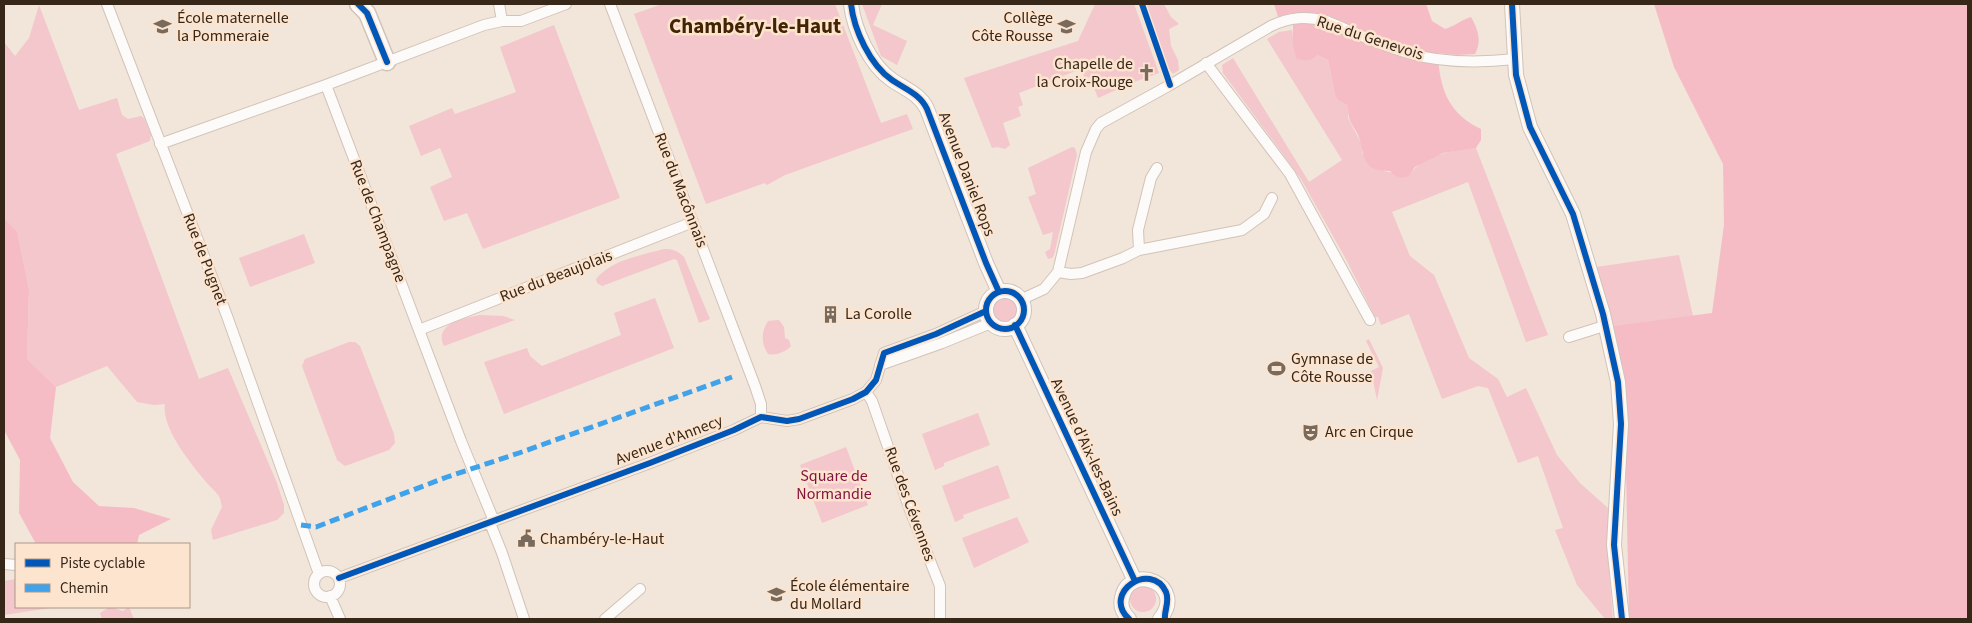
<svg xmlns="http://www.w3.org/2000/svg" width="1972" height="623" font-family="'Source Sans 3',sans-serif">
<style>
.green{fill:#f3c7cc}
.forest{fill:#f6bcc6}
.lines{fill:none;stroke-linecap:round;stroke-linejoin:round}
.minor-casing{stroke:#d1c3b8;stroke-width:12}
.secondary-casing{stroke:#d1c3b8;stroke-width:16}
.primary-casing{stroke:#d1c3b8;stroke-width:19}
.minor{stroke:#fdfbf9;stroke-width:10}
.secondary{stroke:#fdfbf9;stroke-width:14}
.primary{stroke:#fdfbf9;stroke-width:16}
.quiet{stroke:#3fa2ea;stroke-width:5;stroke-dasharray:10 5;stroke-linecap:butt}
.cycleway-casing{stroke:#fce4cf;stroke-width:9}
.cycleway{stroke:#0057b8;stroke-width:6}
.labels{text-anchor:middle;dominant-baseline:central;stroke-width:5;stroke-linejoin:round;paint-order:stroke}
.poi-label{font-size:16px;fill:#362719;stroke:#fce4cf;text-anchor:start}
.street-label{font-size:16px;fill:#362719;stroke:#fce4cf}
.park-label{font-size:16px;fill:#7f1240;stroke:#fce4cf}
.district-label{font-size:21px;font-weight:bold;fill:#422303;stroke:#fce4cf}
</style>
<rect width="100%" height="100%" fill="#f2e5da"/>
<path class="green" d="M662,4H835L881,123L907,114L913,129L785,175L767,185L765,183L706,204L634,14Z
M862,4H882L873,25L907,41L897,65L881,56Z
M1095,4H1134L1159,73L1134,82L1098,98L1090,77L1085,79L1081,69L1019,93L1023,105L1018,107L1021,116L1003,123L1010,145L1005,149L997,147L992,148L964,78L1078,41Z
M1146,4H1164L1171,17L1179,24L1169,29L1171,46L1178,60L1179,70L1173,74L1169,69Z
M39,5L79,110L117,98L122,115L128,119L141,116L144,118L151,135L150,141L116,154L199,379L228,368L277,483L284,505V513L277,520L213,540L211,530L222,507L220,498C216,491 211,488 207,483C192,465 161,428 165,404L154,405L137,402L107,366L56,387L27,359L29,289L17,233L4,218V42L15,56L29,38Z
M554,25L620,198L483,249L467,213L444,221L430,187L452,177L440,148L421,156L409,126L452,108L455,114L516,92L500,47Z
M1292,30L1295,54L1317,55L1328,60L1335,95L1338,100L1348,106V118L1362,145V153L1384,171L1409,176C1423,154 1452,151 1476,148L1548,335L1526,342L1468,182L1392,212L1410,256L1434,275L1469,358L1498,379L1507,397L1526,388L1557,455L1580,483L1608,508V559L1613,619H1605L1577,585L1555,530L1563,528L1538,456L1518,463L1488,388L1478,386L1442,399L1409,314L1381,325L1378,317H1375L1347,261L1301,179L1223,73L1222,65L1233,58L1309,182L1342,160L1267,39L1279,32Z
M1072,147L1075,148L1077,155L1054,255L1052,258L1048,259L1045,252L1050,249L1053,232L1043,235L1028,197L1036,194L1028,168Z
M304,234L315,263L250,287L239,258Z
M664,249C673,249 678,251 684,257L710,319L699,323L677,260L674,259L602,286L597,283L596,279C611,260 642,255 664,249Z
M1679,255L1693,316L1611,326L1596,267Z
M990 309a14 14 0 1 1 28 0a14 14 0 1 1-28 0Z
M655,298L674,348L504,414L484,362L527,348L530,356L542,366L621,335L614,313Z
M480,315L503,316L515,320L444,346C433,324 464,318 480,315Z
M779,320L784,327L785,338L789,340L791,346C786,352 775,356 768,354C761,344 761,331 768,321Z
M1369,339L1383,368L1377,400L1371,371L1379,367L1366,341Z
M349,342H355L360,346L394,434L395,443L389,450L345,466L337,460L302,366L305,359Z
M978,413L990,445L944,463V466L935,470L922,434Z
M846,447L868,505L822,523L800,465Z
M998,465L1010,498L963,515L964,518L955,522L942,486Z
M1017,517L1029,542L974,568L962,538Z
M16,579V607H57L4,615V581Z
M1130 599a13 13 0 1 1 26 0a13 13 0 1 1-26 0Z
M110,607L123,611L129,607L134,619H102L100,613Z"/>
<path class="forest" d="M1274,4H1426L1432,21L1445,29C1455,26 1461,20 1471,17C1478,29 1482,41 1475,54L1457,55L1438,53C1439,87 1448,114 1481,129V140L1476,148L1443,153L1415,167L1409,176C1401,179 1396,178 1390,171C1360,171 1366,156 1358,135C1352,122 1348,123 1348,106L1338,100L1335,95L1328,60L1317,55C1311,61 1305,61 1297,59C1290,45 1294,29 1293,15L1291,13L1278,17Z
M1654,4H1968V619H1629L1624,372L1611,326L1712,313L1724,225L1723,164L1674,67Z
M4,218L17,232L29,289L27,359L56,387L50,438L73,482L99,506L134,508L171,519L139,535L137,544H36L19,513L20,460L4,430Z"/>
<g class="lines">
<defs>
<path id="minor" d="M107,4L227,316L319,574
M499,4L502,21
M610,4L755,386L761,404V417
M1206,63L1290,174L1370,320
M326,85L461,441L494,521
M160,144L326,85L484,25L502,21H521L566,4
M1139,250L1138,230L1151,178L1157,168
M1058,272L1071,274L1082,273L1123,258L1139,250L1242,230L1264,214L1272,198
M1020,300L1044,289L1058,272L1086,152L1096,129L1101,123L1170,85L1271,26C1290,17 1306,16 1326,21C1353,32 1380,45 1408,53C1442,63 1479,63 1515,59
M419,330L693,222
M1569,337L1604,326
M880,365L942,343L991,323
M866,392L872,401L910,510L940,586V619
M490,523L502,553L524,619
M4,564L16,565
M314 584a13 13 0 1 1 26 0a13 13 0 1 1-26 0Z
M339,578L650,463L734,430L761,417L787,421L799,419L853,399L866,392L876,380L884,353L936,334L986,311
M330,596L340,619
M605,619L640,589"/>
<path id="secondary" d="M851,4C854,30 870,65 892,80C905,89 920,94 927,109L986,263L999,292
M1512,4L1516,75L1530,127L1573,214L1603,314L1618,382L1621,424L1614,545L1622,619
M986 310a19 19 0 1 1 38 0a19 19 0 1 1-38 0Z
M1015,325L1135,581
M1129,619C1123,613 1120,606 1122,598C1129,561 1188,585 1160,619"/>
<path id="primary" d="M358,4L367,13L387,62"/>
</defs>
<use href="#minor" class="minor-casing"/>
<use href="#secondary" class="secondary-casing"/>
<use href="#primary" class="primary-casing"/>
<use href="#minor" class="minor"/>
<use href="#secondary" class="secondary"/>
<use href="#primary" class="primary"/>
<path class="quiet" d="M301,525L316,527L447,477L519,453L732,377"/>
<defs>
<path id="cycleway" d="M358,4L367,13L387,62
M851,4C854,30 870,65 892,80C905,89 920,94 927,109L986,263L999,292
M1142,4L1170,85
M1512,4L1516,75L1530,127L1573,214L1603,314L1618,382L1621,424L1614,545L1622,619
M986 310a19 19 0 1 1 38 0a19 19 0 1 1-38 0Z
M1015,325L1135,581
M339,578L650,463L734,430L761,417L787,421L799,419L853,399L866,392L876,380L884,353L936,334L986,311
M1129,619C1101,593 1151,560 1166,592C1170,602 1164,610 1165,619"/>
</defs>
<use href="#cycleway" class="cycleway-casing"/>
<use href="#cycleway" class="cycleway"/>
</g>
<defs>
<symbol id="school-bare" viewBox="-9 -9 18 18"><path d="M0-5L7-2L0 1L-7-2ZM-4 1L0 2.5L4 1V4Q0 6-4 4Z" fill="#786a5d" stroke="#fce4cf" stroke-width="2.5" paint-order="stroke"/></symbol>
<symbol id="church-bare" viewBox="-9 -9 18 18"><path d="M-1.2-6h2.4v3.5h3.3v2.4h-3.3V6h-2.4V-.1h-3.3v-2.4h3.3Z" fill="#786a5d" stroke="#fce4cf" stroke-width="2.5" paint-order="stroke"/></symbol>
<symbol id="building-bare" viewBox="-9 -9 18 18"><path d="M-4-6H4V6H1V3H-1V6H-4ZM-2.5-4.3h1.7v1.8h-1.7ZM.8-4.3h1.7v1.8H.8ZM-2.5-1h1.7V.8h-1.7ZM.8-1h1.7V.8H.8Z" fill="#786a5d" stroke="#fce4cf" stroke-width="2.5" paint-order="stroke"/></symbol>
<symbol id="stadium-bare" viewBox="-9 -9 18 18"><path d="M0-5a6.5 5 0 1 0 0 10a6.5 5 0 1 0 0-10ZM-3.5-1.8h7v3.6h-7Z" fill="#786a5d" stroke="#fce4cf" stroke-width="2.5" paint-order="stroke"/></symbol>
<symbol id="theatre-bare" viewBox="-9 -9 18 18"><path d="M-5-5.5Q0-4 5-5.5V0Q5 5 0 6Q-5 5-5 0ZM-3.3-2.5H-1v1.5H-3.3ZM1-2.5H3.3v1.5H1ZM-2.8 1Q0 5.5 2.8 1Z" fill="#786a5d" stroke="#fce4cf" stroke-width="2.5" paint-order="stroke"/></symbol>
<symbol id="civic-bare" viewBox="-9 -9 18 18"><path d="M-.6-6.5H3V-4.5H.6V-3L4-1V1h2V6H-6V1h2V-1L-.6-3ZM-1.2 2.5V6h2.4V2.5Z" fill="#786a5d" stroke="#fce4cf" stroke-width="2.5" paint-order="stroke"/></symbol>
</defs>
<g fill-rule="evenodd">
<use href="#school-bare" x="150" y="14" width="25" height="25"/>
<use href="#school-bare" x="1054" y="14" width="25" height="25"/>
<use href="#church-bare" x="1134" y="60" width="25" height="25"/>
<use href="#building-bare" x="818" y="302" width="25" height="25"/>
<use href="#stadium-bare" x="1264" y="356" width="25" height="25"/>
<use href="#theatre-bare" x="1298" y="420" width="25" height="25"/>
<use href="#civic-bare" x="514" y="526" width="25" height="25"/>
<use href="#school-bare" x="764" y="582" width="25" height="25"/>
</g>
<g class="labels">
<g class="poi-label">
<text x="177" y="18">École maternelle<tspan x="177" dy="18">la Pommeraie</tspan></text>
<text x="1053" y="18" text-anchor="end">Collège<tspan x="1053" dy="18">Côte Rousse</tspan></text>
<text x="1133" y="64" text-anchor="end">Chapelle de<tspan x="1133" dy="18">la Croix-Rouge</tspan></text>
<text x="845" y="314">La Corolle</text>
<text x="1291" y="359">Gymnase de<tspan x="1291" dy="18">Côte Rousse</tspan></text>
<text x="1325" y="432">Arc en Cirque</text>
<text x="540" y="539">Chambéry-le-Haut</text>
<text x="790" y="586">École élémentaire<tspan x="790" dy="18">du Mollard</tspan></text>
</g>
<g class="street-label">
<text transform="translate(1370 38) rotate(18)">Rue du Genevois</text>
<text transform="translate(967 174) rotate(69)">Avenue Daniel Rops</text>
<text transform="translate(681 190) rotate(69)">Rue du Macônnais</text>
<text transform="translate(378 221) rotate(69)">Rue de Champagne</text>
<text transform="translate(205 259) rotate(69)">Rue de Pugnet</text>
<text transform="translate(556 276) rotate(-21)">Rue du Beaujolais</text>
<text transform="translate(669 440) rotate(-21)">Avenue d'Annecy</text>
<text transform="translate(1087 447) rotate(65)">Avenue d'Aix-les-Bains</text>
<text transform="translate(910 504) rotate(70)">Rue des Cévennes</text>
</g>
<g class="park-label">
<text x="834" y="476">Square de<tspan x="834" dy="18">Normandie</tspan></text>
</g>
<g class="district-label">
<text x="755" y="26">Chambéry-le-Haut</text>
</g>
</g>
<rect width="1972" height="623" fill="none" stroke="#362719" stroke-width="10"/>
<rect x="15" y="543" width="175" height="65" fill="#fce4cf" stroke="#ad9886"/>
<rect x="25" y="559" width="25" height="8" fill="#0057b8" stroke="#ad9886"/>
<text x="60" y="568" font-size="15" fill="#362719">Piste cyclable</text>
<rect x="25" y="584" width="25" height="8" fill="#3fa2ea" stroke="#ad9886"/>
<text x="60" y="593" font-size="15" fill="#362719">Chemin</text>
</svg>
